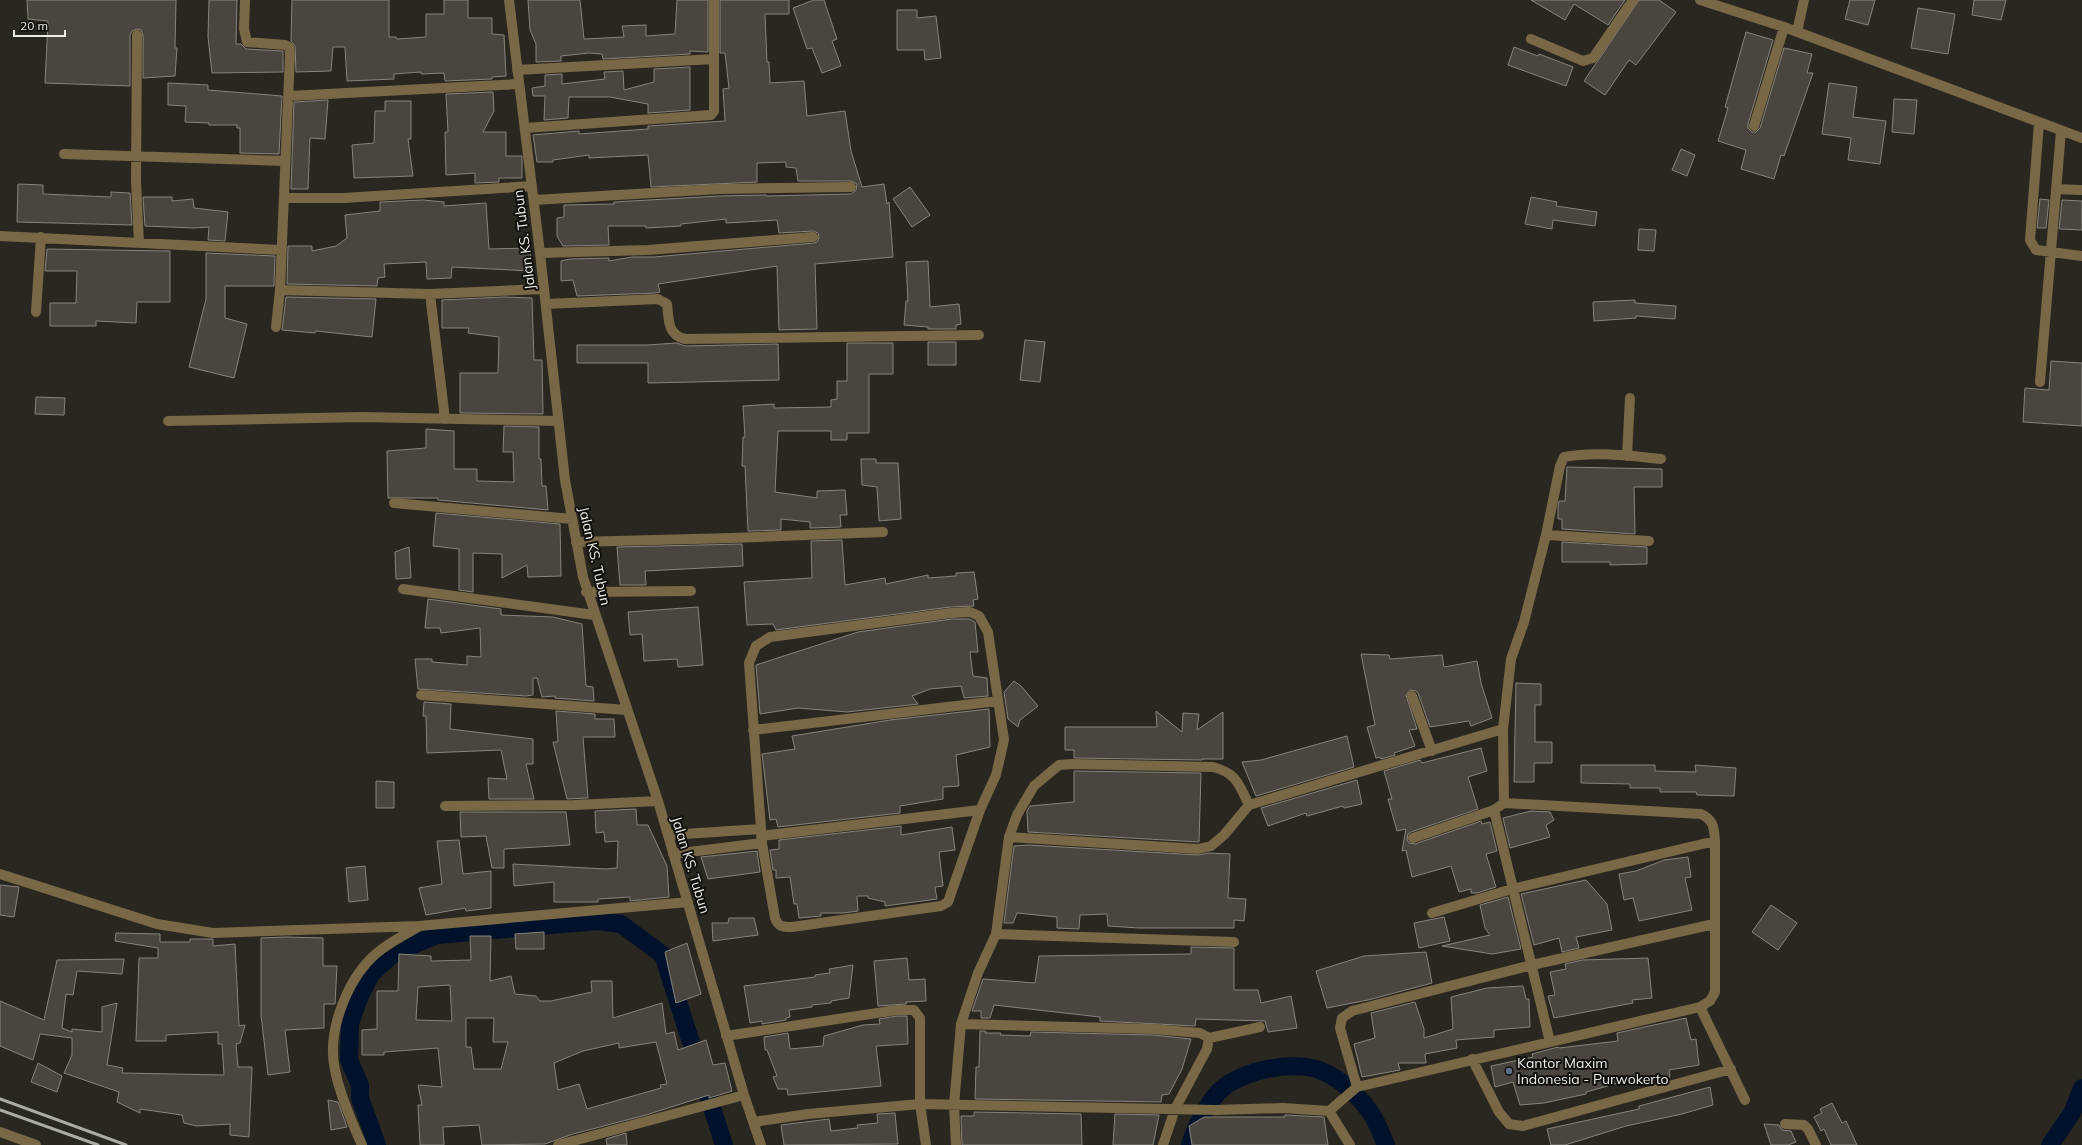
<svg xmlns="http://www.w3.org/2000/svg" width="2082" height="1145" font-family="Mulish,sans-serif">
<style>
.lines{fill:none;stroke-linecap:round;stroke-linejoin:round}
.canal{stroke:#00122b;stroke-width:18}
.building{fill:#4a463f;stroke:#87847c;fill-rule:evenodd}
.minor{stroke:#786845;stroke-width:10}
.rail{stroke:#adaba5;stroke-width:3}
.service-dot{fill:#5c6f8a;stroke:#11100d;stroke-width:1.5}
.labels{text-anchor:middle;dominant-baseline:central;stroke-width:4;stroke-linejoin:round;paint-order:stroke}
.street-label{font-size:14px;fill:#eeece7;stroke:#11100d}
.poi-label{font-size:14px;fill:#eeece7;stroke:#11100d;text-anchor:start}
</style>
<rect width="100%" height="100%" fill="#2a2720"/>
<g class="lines">
<path class="canal" d="M377,1145L360,1098V1085L349,1060L350,1024L359,998L371,974L394,953L437,935L598,921L621,924L663,955L724,1145
M1190,1145C1194,1130 1205,1109 1215,1096C1234,1071 1293,1059 1322,1071C1341,1079 1359,1096 1370,1112C1377,1121 1381,1134 1386,1145
M2050,1145L2072,1113L2082,1088"/>
</g>
<path class="building" d="M27,0H176L175,48H177L175,76L143,78V35L141,30L137,29L132,31L130,35V86L45,83L48,21L28,19Z
M209,0H237L236,44H241L246,49L283,51V72L212,73L208,37Z
M292,0H389V37H396L397,39L426,37V14H444V0H468V18H492V34L504,35L506,76L492,77V79L445,81L444,73L421,74V72L394,74V79L347,81L345,47H333L331,71L296,72L295,46L291,41Z
M528,0H580L584,39L624,37L622,26L646,25V36L675,34L677,0H708V52L690,51V54L603,59L602,54L589,53L561,56V61L536,62V44L530,30Z
M720,0H789V14H765L767,62H769L770,83L804,81L807,116L845,111L851,151L862,187L884,184L887,204L889,202L893,257L815,264L817,329L779,330L777,266L658,284L660,292L655,293L577,296L573,280L561,281V261L570,259L609,258V261L632,257H654L814,243L817,242L819,237L818,233L813,231L779,233L777,220L726,223V219L681,224V226L646,228V226H608L609,245L563,246L557,236V218L564,217V205L614,204V202L719,196L766,195V196L851,194L856,190L857,184L851,181H798L796,168L786,167V162L757,163V182L651,187L648,155L589,158V155L553,160V162H537L533,135L579,131V134L648,129V126L725,121L723,89L729,88L725,53H720Z
M814,0H824L837,39L832,41L841,66L822,73L812,48L807,49L793,8Z
M1531,0H1625L1608,25L1574,4L1565,20Z
M1639,0H1659L1676,12L1636,65L1629,60L1605,95L1584,81Z
M1850,0H1875L1868,25L1845,19Z
M1974,0H2006L2001,20L1972,15Z
M1918,8L1955,14L1948,54L1911,48Z
M897,10H917V18L936,16L941,58L925,60L924,50H897Z
M1746,32L1773,40L1748,124V128L1752,132H1756L1760,128L1784,48L1812,54L1807,73H1813L1784,156L1781,155L1774,179L1741,169L1746,150L1718,141L1728,108L1725,107Z
M1514,47L1538,56L1539,54L1573,67L1566,86L1508,65Z
M690,67V110L648,113V104L610,97H569L568,118L544,120L545,96H533L532,88L545,86V75L562,74V84L605,79L604,72L623,71L624,90L654,82V69Z
M168,83L208,85V90L282,96L279,154L240,153V128H237V125H209V123L185,122L186,106L168,105Z
M1829,83L1857,87L1853,117L1886,121L1880,164L1848,160L1851,138L1822,134Z
M493,92L494,111L483,132H506V156H522V178H499V182L475,183V173L446,175L445,132H448L446,94Z
M1894,99L1917,100L1914,134L1892,132Z
M328,100L325,139L310,138L308,189H291L294,102Z
M385,101H411V139H408L413,176L354,178L352,145L374,143L375,111H385Z
M1681,149L1695,155L1687,176L1672,170Z
M18,184L43,185V194L111,197V192L130,193L132,225L17,222Z
M910,187L930,215L912,227L893,199Z
M143,197H172V201L193,199L194,208L228,212L225,241L208,240L209,227L194,228L145,226Z
M1531,197L1557,202L1556,206L1597,212L1595,226L1553,220L1552,229L1525,224Z
M2040,199L2049,200L2046,228H2037Z
M423,200L444,202V206L486,203L489,249L530,248L531,271L452,267L451,278L427,279L426,262L384,264L385,277L378,278L377,286L287,284L288,246H312V251L336,246L347,238L345,215L380,211V202Z
M2062,200L2082,201V230L2059,229Z
M1639,229L1656,230L1654,251L1638,250Z
M47,249L170,251V302H137L136,323L96,321V326H50V303H76L77,271H45Z
M206,253L275,256L274,286H225V318L247,324L234,378L189,367L206,299Z
M928,261L930,307L959,304L961,324L956,325V329H928V327L904,325L906,301H908L906,262Z
M286,297L376,299L372,337L316,331L315,333L282,330Z
M504,297L532,298L534,360H542L543,414L460,413V373H498L499,337L468,333L469,328H442V300Z
M1635,300V303L1676,306L1675,319L1636,316V318L1594,321L1593,302Z
M1025,340L1045,342L1040,382L1020,380Z
M928,342H956V365H928Z
M677,343L685,346L778,344L779,380L648,383V363H577V345H647Z
M847,343H893V374H869V433H847V440H831V431H778L775,492L817,498V491L845,490L847,515H840L841,527L810,528V522L781,519V530L748,531L745,466H742L743,437H745L743,406L774,404V408L831,407V400L837,399V381H847Z
M2051,361L2082,363V426L2023,422L2025,388L2049,390Z
M36,397L65,398L64,415L35,414Z
M504,426L539,427V459H541L542,486H546L548,510L438,500V498H388L387,451L426,448V429L454,431V469H477V481L514,482L513,452H503Z
M861,459H876V463H898L901,519L879,521L877,487L862,485Z
M1567,467L1662,469V487H1634L1635,534L1562,529V519H1558V506L1559,501H1565Z
M436,513L560,524L561,576L528,577L527,565L502,578V554L473,553V592L459,590V549L433,546Z
M842,540L845,585L885,578L886,584L928,575V578L956,576V573L974,572L978,599L973,600L974,606L950,607L776,630L773,624L747,625L744,582L812,578L811,541Z
M1562,542L1647,547V564L1610,565V562H1562Z
M742,544L743,566L645,571L646,585H620L617,547Z
M409,547L411,578L396,579L395,552Z
M428,599L501,609V615L553,617L582,624L586,686L593,687L594,701L555,698V696L542,697L537,678H533V695L526,696L418,689L415,659H432V662L467,665V656L481,657L480,628L441,633L440,628H425Z
M698,607L703,665L678,667L677,659L644,661L642,634L630,635L628,612Z
M952,619H969L975,622L978,652H970L973,676L987,678L988,696L964,698L961,686L930,689L912,696L918,704L847,712L798,708L760,714L756,665L858,632Z
M1361,654L1389,655L1390,659L1442,655L1444,667L1477,661L1481,683L1492,718L1471,726L1469,721L1430,727L1418,693L1416,691L1410,690L1406,695L1417,729L1409,730L1415,746L1394,753L1395,755L1381,759L1380,757L1376,758L1367,727L1375,725Z
M1014,681L1021,686L1038,706L1020,720L1018,727L1008,719L1004,692Z
M1516,683L1541,684V705H1535V742H1552V763H1534V782H1514Z
M424,702L451,704L450,729L533,739V764H526L534,799H489L488,778L507,779L501,750L427,753L426,716H423Z
M989,709L990,747L956,755L959,786L943,787V799L900,806V813L778,827L776,819L770,820L762,754L795,749L792,736L890,720Z
M556,711L595,714V719H614L615,737H583L588,798L567,799L553,742H558Z
M1156,711L1182,732L1183,713L1199,714L1197,730L1223,712V759H1202V760L1074,758V750H1065V727H1157Z
M1347,736L1354,767L1256,796L1242,762L1261,760Z
M1481,748L1487,771L1468,777L1478,809L1411,832L1408,834L1407,840L1409,843L1415,844L1481,821L1482,824L1490,822L1497,851L1486,854L1496,887L1477,893H1471V889L1459,892L1451,866L1412,877L1406,850L1402,851L1406,829L1397,831L1388,799H1392L1384,771L1420,760L1422,763Z
M1581,765H1655V771L1696,772L1695,765L1736,768L1734,796L1697,795L1696,792H1660V788H1630V784L1581,783Z
M1074,771L1201,773L1199,842L1028,832L1027,811L1030,806L1074,802Z
M1357,780L1362,804L1344,808L1343,806L1307,816L1306,813L1268,826L1261,808Z
M376,781L394,782V808H376Z
M636,809L637,825H648L667,866L669,897L630,901V897L598,899V902H554V882L514,886L513,864L606,869L617,868L618,841L605,842L604,832L596,833L595,811Z
M1531,811L1550,812L1554,820L1546,825L1550,837L1510,848L1503,818Z
M460,812H566L570,845L504,849V868H492L486,836L461,837Z
M901,826V835L952,827L955,850L939,852L943,886L935,887L937,899L885,906V902L868,898V896H857L858,911L843,913H821V916L799,918L797,904H794L790,877L776,878V870H773L770,850L779,849V840Z
M459,840L463,874L491,871V908L466,911L465,908L426,915L419,888L442,884L437,841Z
M1028,845L1198,855L1209,853L1230,854L1228,898L1246,899L1244,921L1234,920V928H1139L1108,926L1107,914L1080,915L1079,929L1057,928V917L1017,913L1013,923H1004L1014,846Z
M757,851L760,872L708,879L701,857Z
M1688,857L1691,877L1685,878L1692,910L1639,921L1633,898L1624,900L1619,874L1636,871L1664,860Z
M365,866L368,900L349,902L346,868Z
M1586,880L1607,904L1612,930L1576,937L1579,948L1562,952L1559,938L1534,945L1521,894Z
M0,885L19,887L14,917L0,915Z
M1508,897L1521,949L1492,954L1442,946L1490,935L1485,928L1480,905Z
M1771,905L1797,923L1778,950L1752,932Z
M1444,917L1450,941L1419,948L1414,923Z
M729,918H754L758,935L713,941L712,923H728Z
M544,932V949H516L515,934Z
M116,933L160,934V942H190V939H213V946L235,944L239,1026L245,1025L240,1043L236,1044L238,1067H252L249,1137L230,1135V1124L197,1126L184,1123L182,1115L140,1109V1113L117,1102L119,1092L64,1073L72,1055V1038L40,1034L33,1060L0,1046V1001L44,1020L57,960L124,959L122,974L77,971L73,995L66,994L62,1028L72,1032V1029L102,1032V1007L117,1003L107,1065L123,1068L122,1073L224,1075L222,1044H218V1032L166,1035V1041H136L139,958H158V948L115,941Z
M470,936H491L490,981L511,976L515,994L536,996L540,1001H551L592,992L591,981H612L613,1018L662,1003L666,1034L674,1032L678,1050L706,1040L713,1065L725,1063L732,1091L709,1098V1095L646,1115L573,1134L545,1144L482,1145L479,1125L443,1127L444,1145H420L418,1105H422L418,1085L442,1087L438,1048L384,1052V1055H362V1030L377,1029V991H398L399,954L431,956V961L471,960ZM450,985L452,1021L416,1020L418,987ZM466,1018H494L493,1042H508L501,1069H474L471,1047H466ZM656,1042L667,1084L660,1085L661,1088L587,1109L579,1084L558,1090L554,1063L583,1051L619,1043V1048Z
M285,937L323,938V966H337L335,1004H324V1028L285,1030L290,1072L268,1075L261,1015V938Z
M687,943L701,994L676,1003L665,952Z
M1191,947L1234,948V990H1258L1261,1003L1291,996L1297,1028L1268,1032L1265,1021L1196,1019L1195,1026L1100,1021V1017L994,1005L990,1018H981V1011H972L983,979L1035,983L1039,956L1191,954Z
M1426,952L1432,983L1368,1000L1327,1008L1316,971L1364,956Z
M907,958L909,980L925,979L926,1001L906,1002V1004L878,1006L874,961Z
M1648,958L1652,998L1632,1000L1633,1003L1554,1018L1548,996L1555,995L1550,972L1566,969L1565,964L1582,960Z
M853,965L849,998L831,1001V1003L812,1005V1007L789,1010L790,1017L786,1018V1020L762,1024V1021L750,1023L744,986L815,977V975L830,973L829,969Z
M1523,986L1526,999H1529L1530,1027L1494,1030V1037L1456,1040L1457,1048L1425,1054L1426,1063H1398L1400,1070L1362,1077L1354,1044L1375,1038L1371,1013L1415,1002L1424,1029V1038L1453,1029L1451,997L1487,988Z
M897,1016H907L908,1044L876,1046L881,1086L788,1095L787,1089H778L773,1077L777,1076L767,1050H765L764,1037L788,1033L790,1049L823,1046L824,1036L863,1025L880,1024L879,1019Z
M1686,1018L1691,1040L1696,1039L1699,1065L1669,1070L1670,1077L1630,1085L1629,1080L1586,1092V1094L1544,1103L1520,1105L1513,1082L1495,1087L1491,1066L1533,1057L1532,1054L1558,1047L1559,1048L1618,1041L1617,1033Z
M980,1031H986L985,1033H1001L1000,1035L1030,1036L1031,1032L1153,1035L1191,1039L1182,1069L1169,1094L1162,1095L1161,1102L975,1099L976,1067H979Z
M38,1063L62,1076L57,1092L31,1082Z
M1710,1087L1713,1105L1682,1114L1626,1126L1565,1145H1551L1547,1129L1639,1109V1106Z
M328,1100L338,1102L347,1127L331,1130Z
M1832,1103L1842,1123L1846,1121L1857,1145H1831L1824,1129L1821,1131L1814,1117L1822,1113L1820,1109Z
M974,1112L1081,1114L1082,1145H962L961,1116H974Z
M895,1113L898,1144L784,1145L781,1125L829,1119L831,1131L858,1128L857,1125L878,1123L877,1114Z
M1115,1114L1159,1115L1153,1145H1113Z
M1285,1115L1324,1117L1328,1145H1192L1189,1126L1204,1117H1285Z
M1764,1124L1779,1125L1782,1130L1791,1131L1796,1142L1788,1145H1771Z
M626,1133L627,1145H607L606,1139Z"/>
<g class="lines">
<path class="minor" d="M245,0L244,29L247,42L285,45L289,47L290,54L280,290L276,327
M509,0L540,253L565,480L583,577L658,801L744,1095L761,1145
M1700,0L1784,27L2082,138
M1797,32L1804,0
M137,35L136,181L139,243
M1531,39L1583,61L1593,58L1633,0
M517,70L714,59
M289,96L518,84
M2039,123L2030,240L2036,250L2082,256
M1754,126L1784,27
M525,128L711,115L714,111V0
M64,154L285,161
M2056,189L2082,190
M284,198H344L532,186
M534,200L719,189L851,187
M0,236L281,250
M540,253L648,250L813,237
M280,290L430,294L544,289
M430,294L445,419
M546,304L658,299L667,304C669,319 667,335 685,339L979,335
M36,312L41,237
M2040,382L2061,131
M168,421L361,417L558,421
M1627,456L1630,398
M394,503L572,519
M1546,535L1649,541
M576,542L732,538L883,532
M403,589L594,615
M586,592L691,591
M970,612L979,616L988,632L1004,740L996,775L980,810L948,902L941,906L792,927C783,927 778,927 775,918L762,843L749,663L756,646L770,637L951,613Z
M421,695L627,710
M1412,696L1432,751
M753,730L998,701
M445,806L575,805L658,801
M668,835L761,829
M761,836L980,810
M1009,837L1198,849L1211,846L1224,835L1249,805L1503,729
M1413,838L1494,810
M673,854L762,843
M0,874L157,924L213,933L419,926L688,902
M1432,913L1512,889L1715,841
M996,934L1234,942
M1700,1007L1745,1100
M961,1024L1153,1029L1200,1033L1209,1038L1260,1027
M726,1036L897,1010H914L920,1018V1104L926,1145
M1550,1042L1494,810L1504,803L1503,729L1511,659L1524,622L1546,535L1560,466L1564,457C1595,451 1630,456 1661,459
M1472,1059L1499,1112L1509,1124L1523,1126L1731,1069
M1357,1087L1340,1028L1342,1018L1352,1011L1532,965L1714,924
M1329,1111L1350,1145
M753,1122L808,1114L920,1104L1216,1110L1283,1108L1329,1111L1357,1087L1700,1007L1710,1001L1715,992V841C1714,828 1714,820 1701,814L1504,803
M1785,1124L1804,1125L1808,1129L1816,1145
M0,1132L36,1145
M362,1145C353,1125 339,1091 335,1070C326,1030 349,973 382,949C393,941 406,934 418,927
M558,1145L744,1095
M956,1145L954,1105L961,1024L978,973L996,934L1009,837L1017,815L1034,786L1059,765L1072,764L1213,767C1237,773 1239,785 1249,805
M1163,1145L1175,1109L1207,1049L1209,1038"/>
<path class="rail" d="M0,1099L126,1145
M0,1110L98,1145"/>
</g>
<circle class="service-dot" cx="1509" cy="1071" r="4"/>
<g class="labels">
<g class="street-label">
<text transform="translate(524 240) rotate(-97)">Jalan KS. Tubun</text>
<text transform="translate(595 556) rotate(77)">Jalan KS. Tubun</text>
<text transform="translate(691 865) rotate(73)">Jalan KS. Tubun</text>
</g>
<g class="poi-label">
<text x="1517" y="1063">Kantor Maxim<tspan x="1517" dy="16">Indonesia - Purwokerto</tspan></text>
</g>
</g>
<path d="M14 30v6h51v-6" fill="none" stroke="#eeece7" stroke-width="2"/>
<text x="20" y="30" font-size="12" fill="#eeece7" stroke="#11100d" stroke-width="3" paint-order="stroke">20 m</text>
</svg>
